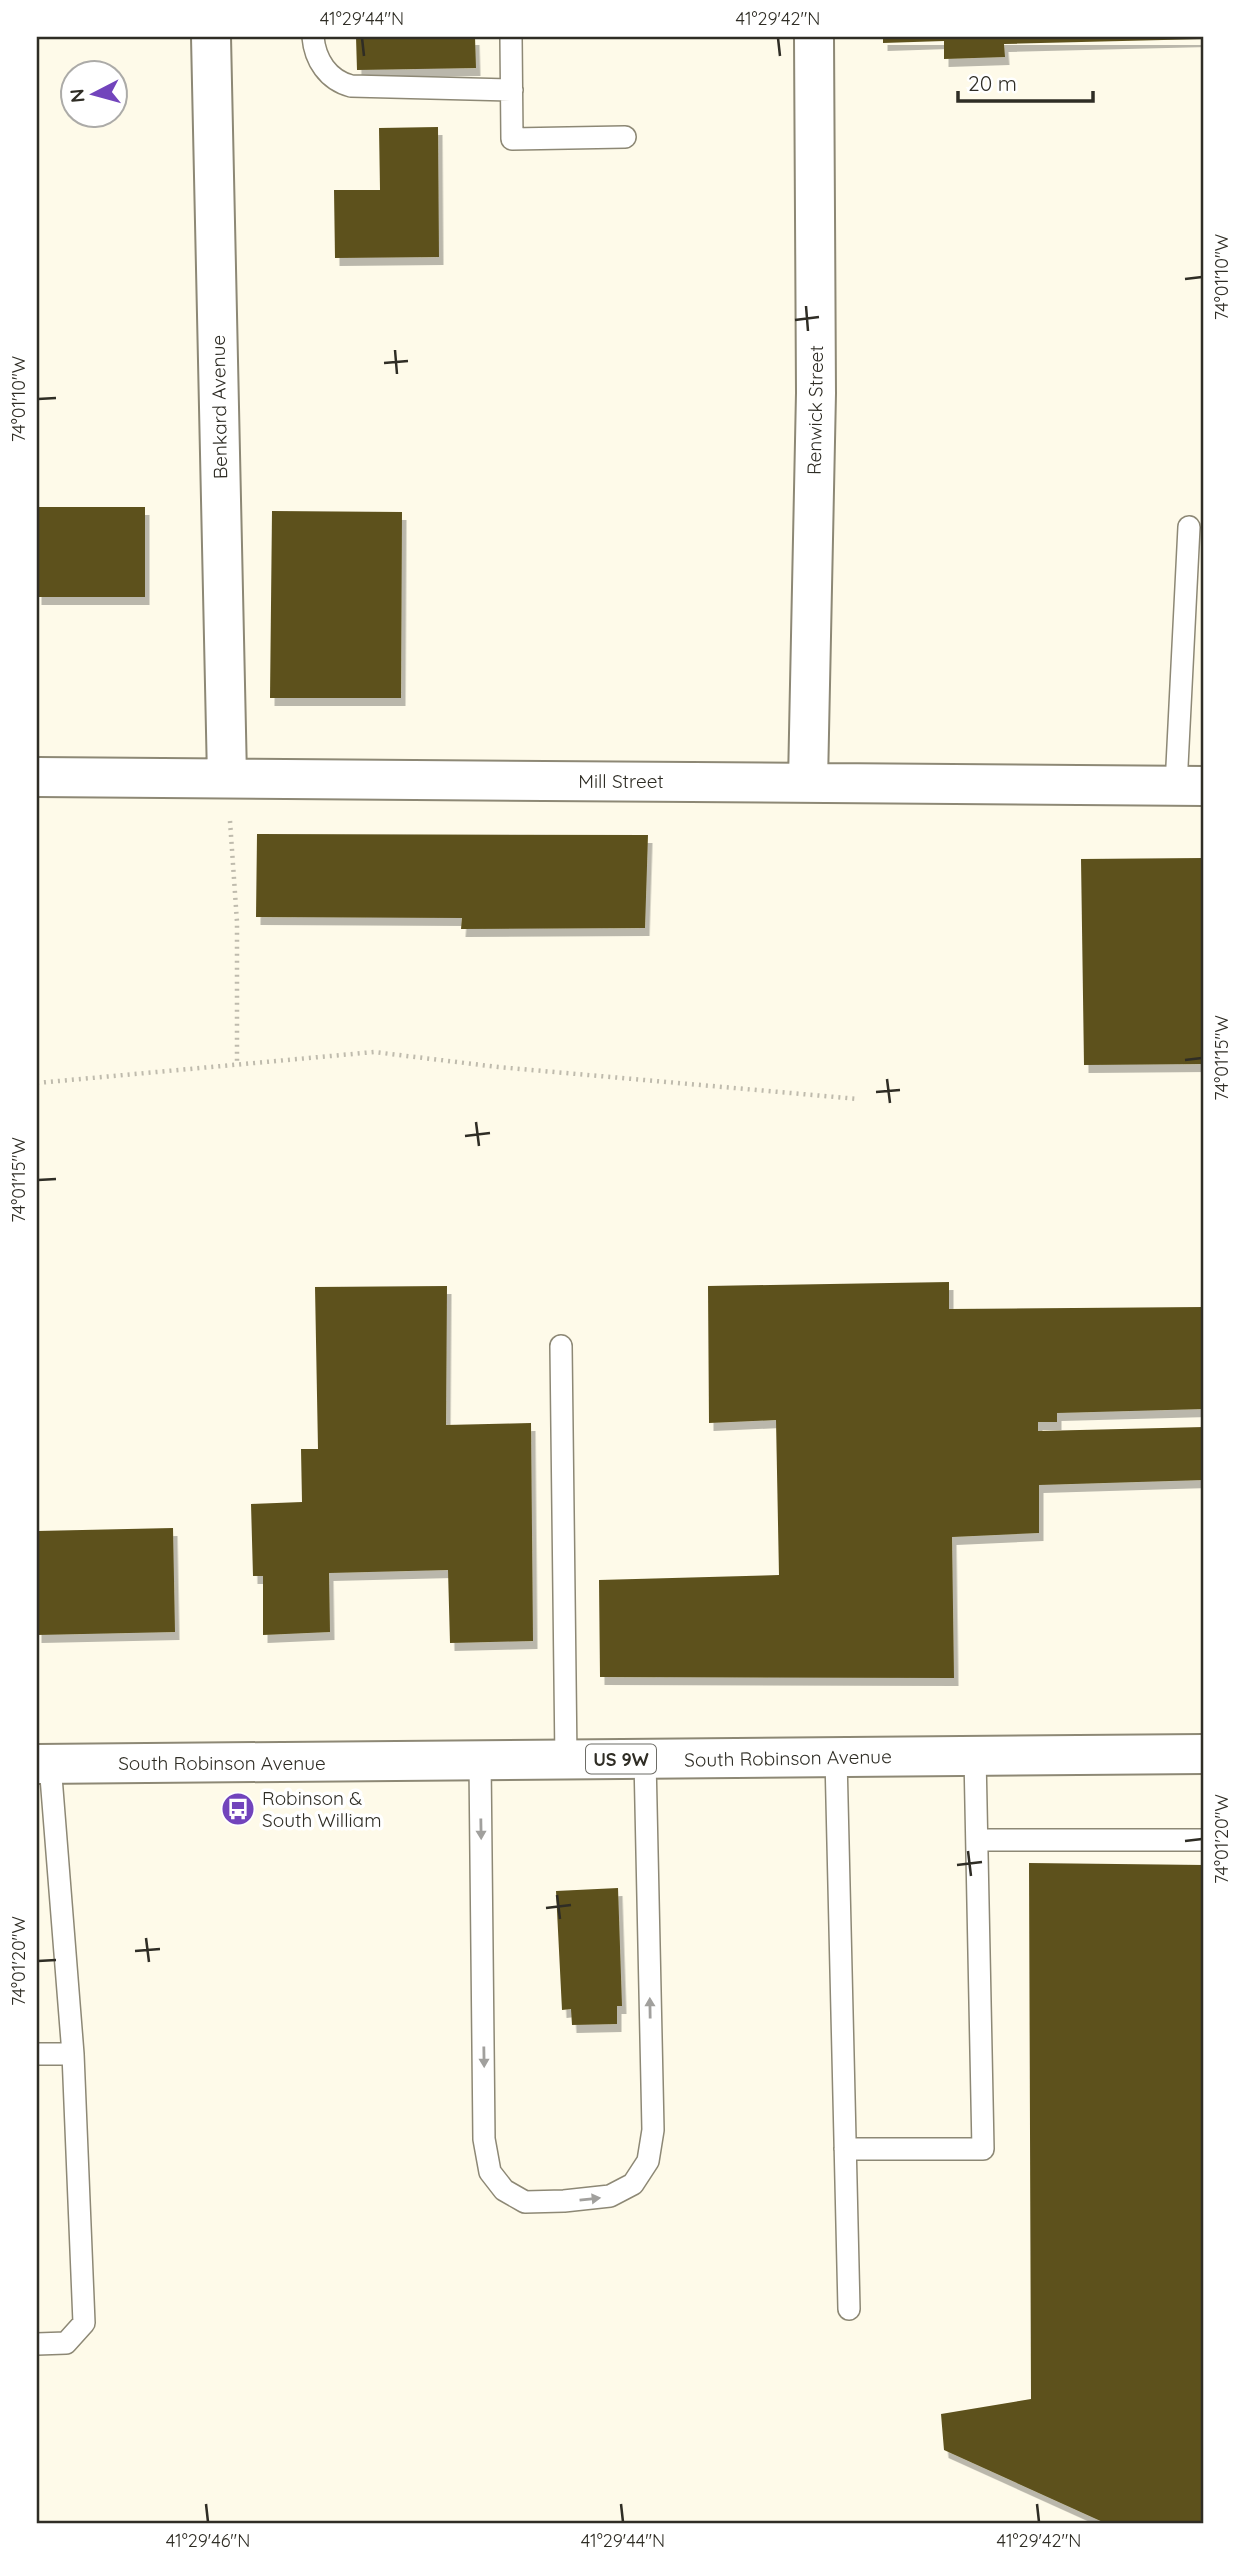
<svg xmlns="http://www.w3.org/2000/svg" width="1241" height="2560" font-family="Quicksand,sans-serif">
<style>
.building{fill:#5d511c;filter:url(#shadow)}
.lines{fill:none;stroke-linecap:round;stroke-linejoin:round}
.lane-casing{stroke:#8d8875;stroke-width:24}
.street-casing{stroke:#8d8875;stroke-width:42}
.highway-casing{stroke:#8d8875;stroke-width:42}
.path{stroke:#bfbbad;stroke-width:4.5;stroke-dasharray:2 5;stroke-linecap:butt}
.lane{stroke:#fff;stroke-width:21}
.street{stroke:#fff;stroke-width:38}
.highway{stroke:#fff;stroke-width:38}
.oneway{fill:#a1a09d}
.ticks{fill:none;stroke:#2f2d25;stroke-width:2.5}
.labels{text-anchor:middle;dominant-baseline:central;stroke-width:7;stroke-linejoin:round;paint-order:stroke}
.shield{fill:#fff;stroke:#6d6c66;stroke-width:2}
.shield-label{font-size:18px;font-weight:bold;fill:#2f2d25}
.street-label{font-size:19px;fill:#2f2d25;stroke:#fff}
.poi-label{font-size:19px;fill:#2f2d25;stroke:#fff;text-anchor:start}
.neatline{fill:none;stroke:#2f2d25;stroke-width:2.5}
.ticks-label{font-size:18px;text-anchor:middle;fill:#2f2d25}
</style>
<defs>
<filter id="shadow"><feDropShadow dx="4.5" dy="8" stdDeviation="0" flood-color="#0004"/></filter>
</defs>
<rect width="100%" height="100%" fill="#fefae9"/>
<path class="building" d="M356,37H475L476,68L357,70Z
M883,37H1204V39L1004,44L1005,57L944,59V41L883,43Z
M438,127L439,257L335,258L334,190H380L379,128Z
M37,507H145V597H37Z
M272,511L402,512L401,698H270Z
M257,834L648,835L645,928L461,929L462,918L256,917Z
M1204,858V1064L1084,1065L1081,859Z
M949,1282V1309L1204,1307V1409L1057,1413V1422H1038V1431L1204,1427V1480L1039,1485V1533L952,1537L954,1678L600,1677L599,1580L779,1575L776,1420L709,1423L708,1286Z
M447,1286L446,1425L531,1423L533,1641L450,1643L448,1570L329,1573L330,1632L263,1635V1576H253L251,1504L302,1502L301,1449H318L315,1287Z
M173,1528L175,1632L37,1635V1531Z
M1029,1863L1204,1865V2523H1105L944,2450L941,2414L1031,2399Z
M618,1888L622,2006H617V2024L572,2025L571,2009L562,2010L556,1891Z"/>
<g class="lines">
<defs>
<path id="lane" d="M313,37C315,60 328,80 351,86L512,90
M511,37L512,139L625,137
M1176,786L1189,527
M561,1346L566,1760
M836,1758L849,2309
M480,1761L484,2139L490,2172L504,2190L525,2202L564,2201L610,2196L633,2184L648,2161L653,2130L645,1759
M50,1764L73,2054
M977,1840H1204
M37,2054H73L84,2323L66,2343L37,2344
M845,2149H983L975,1756"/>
<path id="street" d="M211,37L227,777
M37,777L1204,786
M808,782L816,393L814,37"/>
<path id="highway" d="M37,1764L1204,1754"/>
</defs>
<use href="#lane" class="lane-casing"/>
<use href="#street" class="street-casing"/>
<use href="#highway" class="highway-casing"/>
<path class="path" d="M230,821L237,922V1065
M37,1083L374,1052L498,1067L858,1099"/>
<use href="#lane" class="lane"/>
<use href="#street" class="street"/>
<use href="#highway" class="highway"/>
</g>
<defs><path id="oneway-solid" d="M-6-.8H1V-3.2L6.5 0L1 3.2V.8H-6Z" transform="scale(1.75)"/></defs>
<g class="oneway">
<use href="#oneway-solid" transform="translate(481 1829) rotate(89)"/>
<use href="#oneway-solid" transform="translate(650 2008) rotate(-91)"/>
<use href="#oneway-solid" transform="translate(484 2057) rotate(89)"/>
<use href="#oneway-solid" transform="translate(590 2199) rotate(-6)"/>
</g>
<path class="ticks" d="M362,38L364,56M778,38L780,56M1185,279L1202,277M806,306L808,331M795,320L819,317M395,350L397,374M384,363L408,361M38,399L56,398M1185,1060L1202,1058M887,1079L890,1103M876,1092L900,1090M476,1122L479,1146M465,1136L490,1133M38,1180L56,1179M1185,1841L1202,1839M968,1851L971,1876M957,1865L982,1862M557,1895L560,1919M546,1908L571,1905M146,1938L149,1962M135,1951L160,1949M38,1961L56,1960M206,2504L208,2522M621,2504L623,2522M1037,2504L1039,2522"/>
<defs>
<symbol id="bus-disc" viewBox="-11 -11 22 22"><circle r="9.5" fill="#7244bc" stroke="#fff"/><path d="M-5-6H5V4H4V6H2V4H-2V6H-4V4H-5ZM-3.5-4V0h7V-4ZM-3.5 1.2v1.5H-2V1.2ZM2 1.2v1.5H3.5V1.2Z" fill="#fff"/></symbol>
</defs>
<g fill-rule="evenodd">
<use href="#bus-disc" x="219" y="1790" width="38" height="38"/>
</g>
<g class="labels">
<rect class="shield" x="586" y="1744.5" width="70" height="29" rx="5"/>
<g class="shield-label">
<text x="621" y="1759">US 9W</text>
</g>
<g class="street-label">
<text transform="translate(219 407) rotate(-91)">Benkard Avenue</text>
<text transform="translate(815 410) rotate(-89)">Renwick Street</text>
<text x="621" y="781">Mill Street</text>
<text transform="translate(788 1758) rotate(-1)">South Robinson Avenue</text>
<text x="222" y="1763">South Robinson Avenue</text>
</g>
<g class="poi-label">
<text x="262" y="1798">Robinson &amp;<tspan x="262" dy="22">South William</tspan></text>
</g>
</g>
<rect width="1241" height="2560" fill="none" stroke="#ffffff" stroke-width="77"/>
<g transform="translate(94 94) rotate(264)"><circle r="33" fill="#ffffff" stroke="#acaba8" stroke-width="2"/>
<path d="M0-5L12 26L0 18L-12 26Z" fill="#7244bc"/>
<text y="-10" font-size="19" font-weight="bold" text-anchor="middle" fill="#2f2d25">N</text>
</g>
<path d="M958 91v10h135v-10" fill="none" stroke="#2f2d25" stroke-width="3.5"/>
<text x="968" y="91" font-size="21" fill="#2f2d25" stroke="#ffffff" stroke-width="5" paint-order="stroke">20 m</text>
<rect x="38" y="38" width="1164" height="2484" class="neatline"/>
<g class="ticks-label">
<text x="362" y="25">41°29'44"N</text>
<text x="778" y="25">41°29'42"N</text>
<text transform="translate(1222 277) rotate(-90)" y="6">74°01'10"W</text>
<text transform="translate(19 399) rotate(-90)" y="6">74°01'10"W</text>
<text transform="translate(1222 1058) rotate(-90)" y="6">74°01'15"W</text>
<text transform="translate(19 1180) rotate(-90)" y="6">74°01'15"W</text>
<text transform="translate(1222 1839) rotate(-90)" y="6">74°01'20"W</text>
<text transform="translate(19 1961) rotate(-90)" y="6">74°01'20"W</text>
<text x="208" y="2547">41°29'46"N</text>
<text x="623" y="2547">41°29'44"N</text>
<text x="1039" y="2547">41°29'42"N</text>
</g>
</svg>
